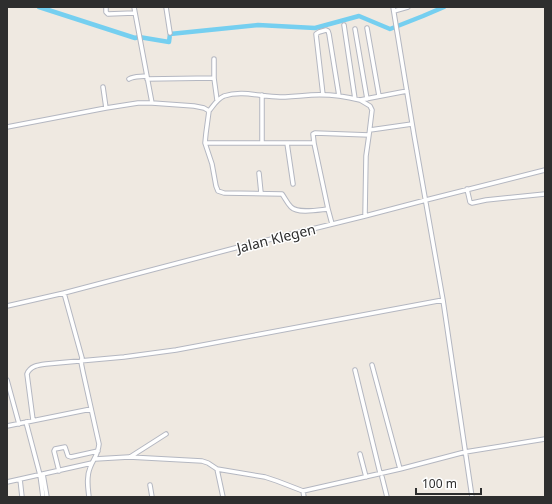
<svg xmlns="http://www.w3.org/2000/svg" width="552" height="504" font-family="'Noto Sans',sans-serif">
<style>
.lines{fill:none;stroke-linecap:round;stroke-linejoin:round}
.canal{stroke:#75cff0;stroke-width:4.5}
.minor-casing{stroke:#b4b7c1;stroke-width:5.5}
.minor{stroke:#fff;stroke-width:3.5}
.labels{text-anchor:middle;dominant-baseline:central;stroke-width:3;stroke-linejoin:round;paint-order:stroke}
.street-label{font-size:14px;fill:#2e2e2e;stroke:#fff}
</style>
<rect width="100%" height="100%" fill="#efe9e1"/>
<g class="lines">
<path class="canal" d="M39,7L135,38L139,37L169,42L170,34L258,25L315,28L359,16L390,29L423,16L444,7"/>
<defs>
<path id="minor" d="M106,7V12L108,14L134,13
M134,7L152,103
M166,7L170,33
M393,7L414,135L443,300L472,497
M394,11L408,7
M344,25L355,99
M367,28L379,96
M355,29L367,99
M214,59V78
M129,79C134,76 141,77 146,76
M147,79L214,78L217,100
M103,87L106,108
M323,95L316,34L319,32L326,30L328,31L329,34L339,96
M209,111C214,105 217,99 224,96C242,90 262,97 280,97C290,97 300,96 311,95C327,94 344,96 360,100
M7,127L106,108L138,103H152L194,106L204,108L209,111L206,133L205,143L212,164L216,186L218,191L224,193L282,194C285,198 287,203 291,207C298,214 318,210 328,209L332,224
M370,130L412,124
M369,135L372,110L370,106L360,100L407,91
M205,143H314L328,209
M262,143V95
M287,143L293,184
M314,143L313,134L315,133L369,135L366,156L365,216
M259,173L261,193
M467,189L470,202L472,203L486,200L545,194
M64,293L82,358L81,362L83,372L99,444C98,456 93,459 90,468C86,477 88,488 89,497
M7,306L64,293L235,248L365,216L426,200L545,170
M372,365L400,469
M355,370L380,473
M7,380L19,424
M33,420L27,374C30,366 38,365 46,364L124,357L176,350L443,300
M26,422L40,475L43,497
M7,426L91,409
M360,454L366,477
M130,457L166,434
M95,459L129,457L202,461L208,463L217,469L265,477L277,481L303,491
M217,469L223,497
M59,471L54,451L55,449L65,447L68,456L71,457L98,451
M43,474L47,497
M382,477L387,497
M20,479L22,497
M7,482L92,463
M150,485L152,497
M304,497L303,491L400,469L465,452L545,439"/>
</defs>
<use href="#minor" class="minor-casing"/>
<use href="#minor" class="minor"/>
</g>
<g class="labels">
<g class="street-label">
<text transform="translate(276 238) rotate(-14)">Jalan Klegen</text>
</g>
</g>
<rect width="552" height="504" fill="none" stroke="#2e2e2e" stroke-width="16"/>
<path d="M416 488v6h65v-6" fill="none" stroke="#2e2e2e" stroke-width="2"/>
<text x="422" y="488" font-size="12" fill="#2e2e2e" stroke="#ffffff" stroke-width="3" paint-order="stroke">100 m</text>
</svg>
